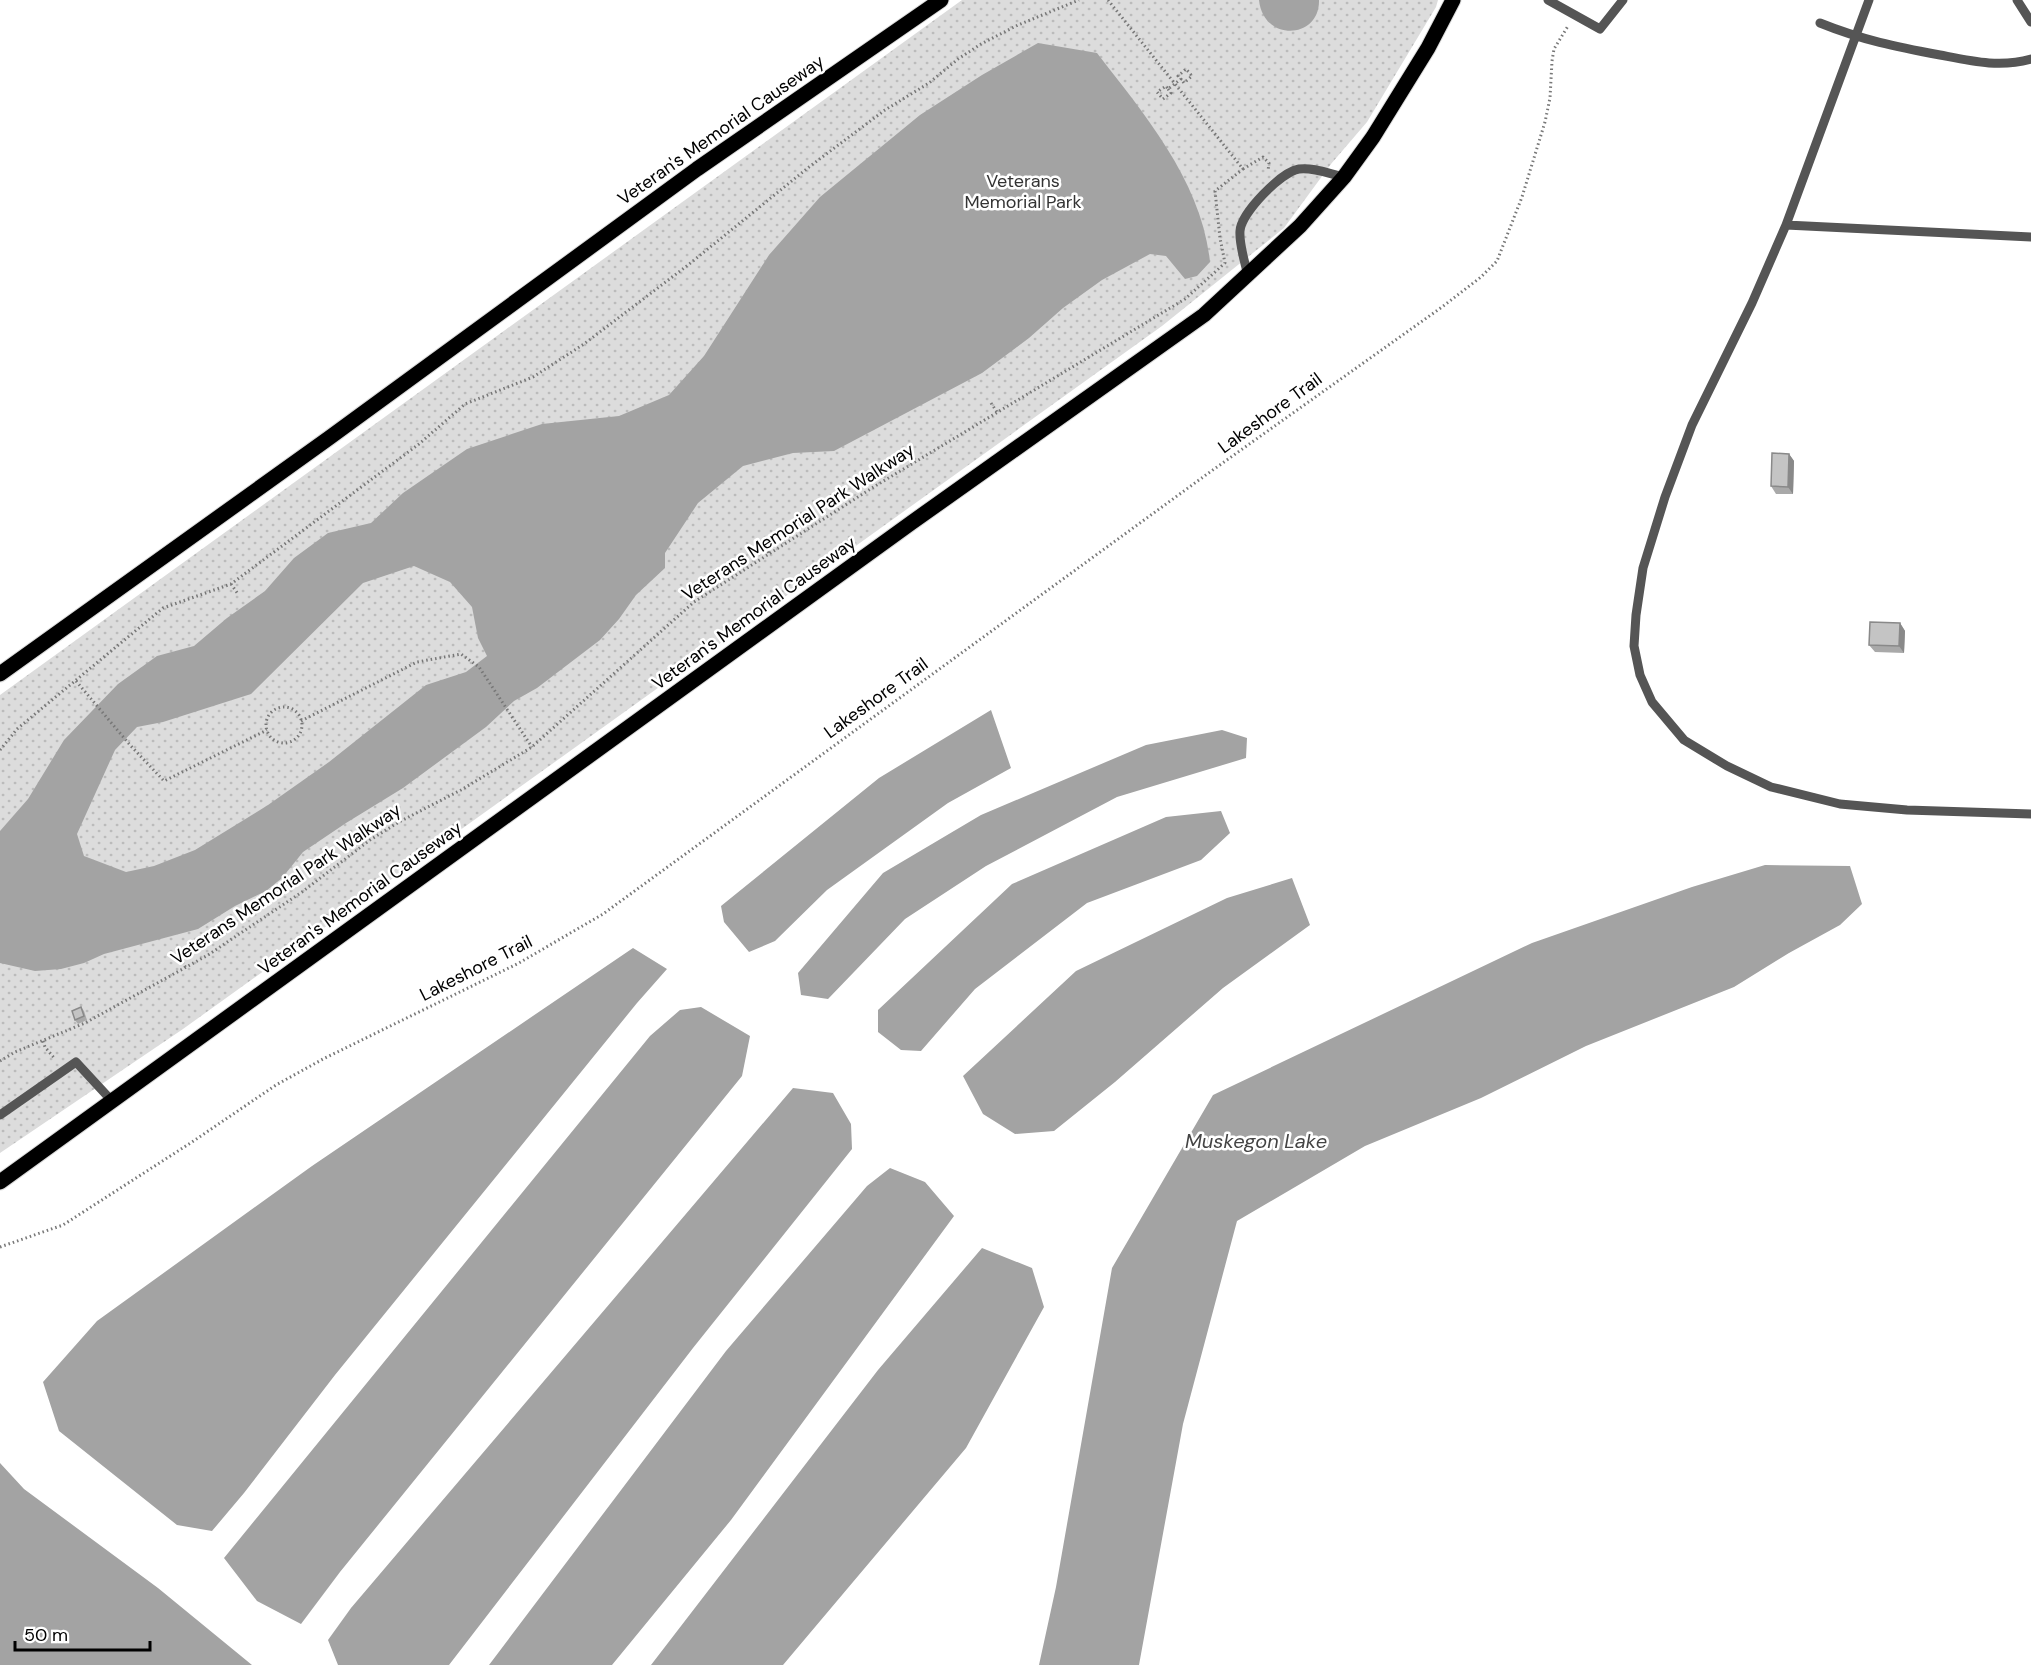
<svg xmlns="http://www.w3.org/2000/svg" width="2031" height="1665" font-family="'DM Sans',sans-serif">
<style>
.park{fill:url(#park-dots)}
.water{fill:#a3a3a3;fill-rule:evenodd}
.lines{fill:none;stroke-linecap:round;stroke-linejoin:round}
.primary-casing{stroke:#dbdbdb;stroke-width:17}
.path{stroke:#777;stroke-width:3;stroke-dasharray:1.5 3;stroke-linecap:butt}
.service{stroke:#555;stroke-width:9}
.primary{stroke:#000;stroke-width:15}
.wall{fill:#a9a9a9}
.shaded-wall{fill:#898989}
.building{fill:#c4c4c4;stroke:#898989;stroke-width:1.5}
.labels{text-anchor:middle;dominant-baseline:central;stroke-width:5;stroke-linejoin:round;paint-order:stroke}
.street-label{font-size:18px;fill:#000;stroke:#fff}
.park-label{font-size:18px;fill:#333;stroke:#fff}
.water-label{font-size:20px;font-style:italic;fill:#444;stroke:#fff}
</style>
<defs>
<pattern id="park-dots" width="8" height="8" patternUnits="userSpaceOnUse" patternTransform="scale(1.5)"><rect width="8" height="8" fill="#dcdcdc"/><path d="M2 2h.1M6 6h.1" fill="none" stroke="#bbb" stroke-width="1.8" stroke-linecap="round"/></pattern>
</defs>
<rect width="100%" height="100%" fill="#fff"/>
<path class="park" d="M962,0H1438L1436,7L1367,122L1331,164L1284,228L1162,326L183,1029L0,1153V695Z"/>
<path class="water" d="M1259,0H1319C1320,40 1263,42 1259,0Z
M1038,43L1097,53C1145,115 1202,182 1210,262L1197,276L1185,279L1166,256L1150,254L1102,280L1063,308L1029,338L982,373L834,451L793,453L743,466L698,503L665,553V568L636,595L619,619L600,640L537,688L514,701L486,727L403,788L346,823L303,852L282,878L266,891L235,906L198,929L104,954L84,963L61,969L35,971L0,963V831L28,799L64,740L118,684L157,656L194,646L227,618L265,591L294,558L328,533L371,523L403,493L467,449L542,424L619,416L669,395L704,356L769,255L820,197L920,115L982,75ZM414,566L450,582L472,607L478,638L487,656L466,672L426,685L329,762L268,805L195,850L154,866L126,872L84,856L77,834L115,750L137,727L163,722L251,694L363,583Z
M991,710L1011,768L948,803L827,890L775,941L749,952L724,922L721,906L879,778Z
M1222,730L1247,738L1246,758L1117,797L986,866L905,919L828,999L801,995L798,973L883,873L981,815L1146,745Z
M1221,811L1230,833L1201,860L1087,903L975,989L921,1051L901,1050L878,1032V1010L1012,884L1166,817Z
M1765,865L1850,866L1862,904L1840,925L1789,953L1734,987L1586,1046L1481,1098L1365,1146L1237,1221L1183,1424L1139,1665H1039L1056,1587L1112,1268L1213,1095L1532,943L1692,887Z
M1292,878L1310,925L1223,988L1115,1082L1054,1131L1015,1134L983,1114L963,1076L1076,971L1227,898Z
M633,948L667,969L637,1003L335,1375L244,1493L212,1531L177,1525L59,1431L43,1382L97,1321L312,1166Z
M701,1007L750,1036L742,1076L340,1572L301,1624L257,1601L224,1558L650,1036L680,1010Z
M793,1088L833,1093L851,1124L852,1149L693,1348L449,1665H338L328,1640L351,1608Z
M890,1168L925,1182L954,1216L731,1520L612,1665H489L726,1351L867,1186Z
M982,1248L1032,1268L1044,1307L966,1448L783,1665H651L878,1370Z
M0,1463L24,1489L158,1588L252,1665H0Z"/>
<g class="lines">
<defs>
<path id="primary" d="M0,674L329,438L697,169L941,0
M0,1182L911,523L1204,315L1300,226L1344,177L1373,137L1428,48L1453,0"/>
</defs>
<use href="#primary" class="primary-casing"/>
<path class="path" d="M1168,89L1171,93L1163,99L1157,92L1166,86L1168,89L1181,79L1178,76L1186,69L1192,76L1184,83L1181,79
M1243,169L1263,157L1269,163L1268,171
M991,403L997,412
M763,544L769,553
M231,584L238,594
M76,681L130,745L164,781L267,730
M266 725a18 18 0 1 1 36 0a18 18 0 1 1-36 0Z
M301,721L417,662L461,654L479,667L532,747
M0,750L17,729L163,608L231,584L419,444L465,404L533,377L584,344L688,265L809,167L885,110L929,83L958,59L981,44L1018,25L1079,0
M394,813L399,822
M180,958L186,968
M43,1041L45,1047L55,1059
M0,1061L15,1052L85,1023L208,955L302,892L370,840L399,822L461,790L532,747L694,602L872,488L1185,299L1225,263L1220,238L1215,191L1243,169L1108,0
M0,1247L63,1225L192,1142L276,1085L323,1059L519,963L603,914L1210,472L1442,307L1481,277L1497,261L1522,197L1545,122L1550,98L1552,61L1554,49L1568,26"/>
<path class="service" d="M1548,0L1600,29L1623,0
M1869,0L1786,225L1752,303L1692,425L1665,497L1643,568L1636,615L1634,646L1640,675L1652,702L1684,740L1727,766L1771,787L1840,804L1907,810L2031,814
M2017,0L2031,22
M1820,23C1862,40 1897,47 1940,55C1971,61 2000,68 2031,59
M1786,225L2031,237
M1248,276C1245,262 1239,245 1240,231C1241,213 1281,172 1299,169C1313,167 1330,174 1344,177
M0,1115L76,1062L112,1101"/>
<use href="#primary" class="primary"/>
</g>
<path class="wall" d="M1789,454L1794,461L1793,494H1776L1771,486Z
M1900,623L1905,631L1904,653L1875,652L1869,645Z
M81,1007L84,1011L87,1020L78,1024L75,1020Z"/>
<path class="shaded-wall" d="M1789,454L1794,461L1793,494L1788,487Z
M1900,623L1905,631L1904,653L1899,646Z"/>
<path class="building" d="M1772,453L1789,454L1788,487L1771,486Z
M1870,622L1900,623L1899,646L1869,645Z
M81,1007L84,1016L75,1020L72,1011Z"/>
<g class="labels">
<g class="street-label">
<text transform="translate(721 130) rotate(-35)">Veteran's Memorial Causeway</text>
<text transform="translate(1270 413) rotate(-36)">Lakeshore Trail</text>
<text transform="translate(798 522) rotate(-33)">Veterans Memorial Park Walkway</text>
<text transform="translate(754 613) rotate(-36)">Veteran's Memorial Causeway</text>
<text transform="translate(876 698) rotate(-36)">Lakeshore Trail</text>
<text transform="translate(286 884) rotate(-34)">Veterans Memorial Park Walkway</text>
<text transform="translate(360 898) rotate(-36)">Veteran's Memorial Causeway</text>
<text transform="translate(476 968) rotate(-27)">Lakeshore Trail</text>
</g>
<g class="park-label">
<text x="1023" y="181">Veterans<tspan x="1023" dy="21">Memorial Park</tspan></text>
</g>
<g class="water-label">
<text x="1256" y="1141">Muskegon Lake</text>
</g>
</g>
<path d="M15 1641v9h135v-9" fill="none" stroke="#000000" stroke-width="3"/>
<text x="24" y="1641" font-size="18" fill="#000000" stroke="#ffffff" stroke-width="4.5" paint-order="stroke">50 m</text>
</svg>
